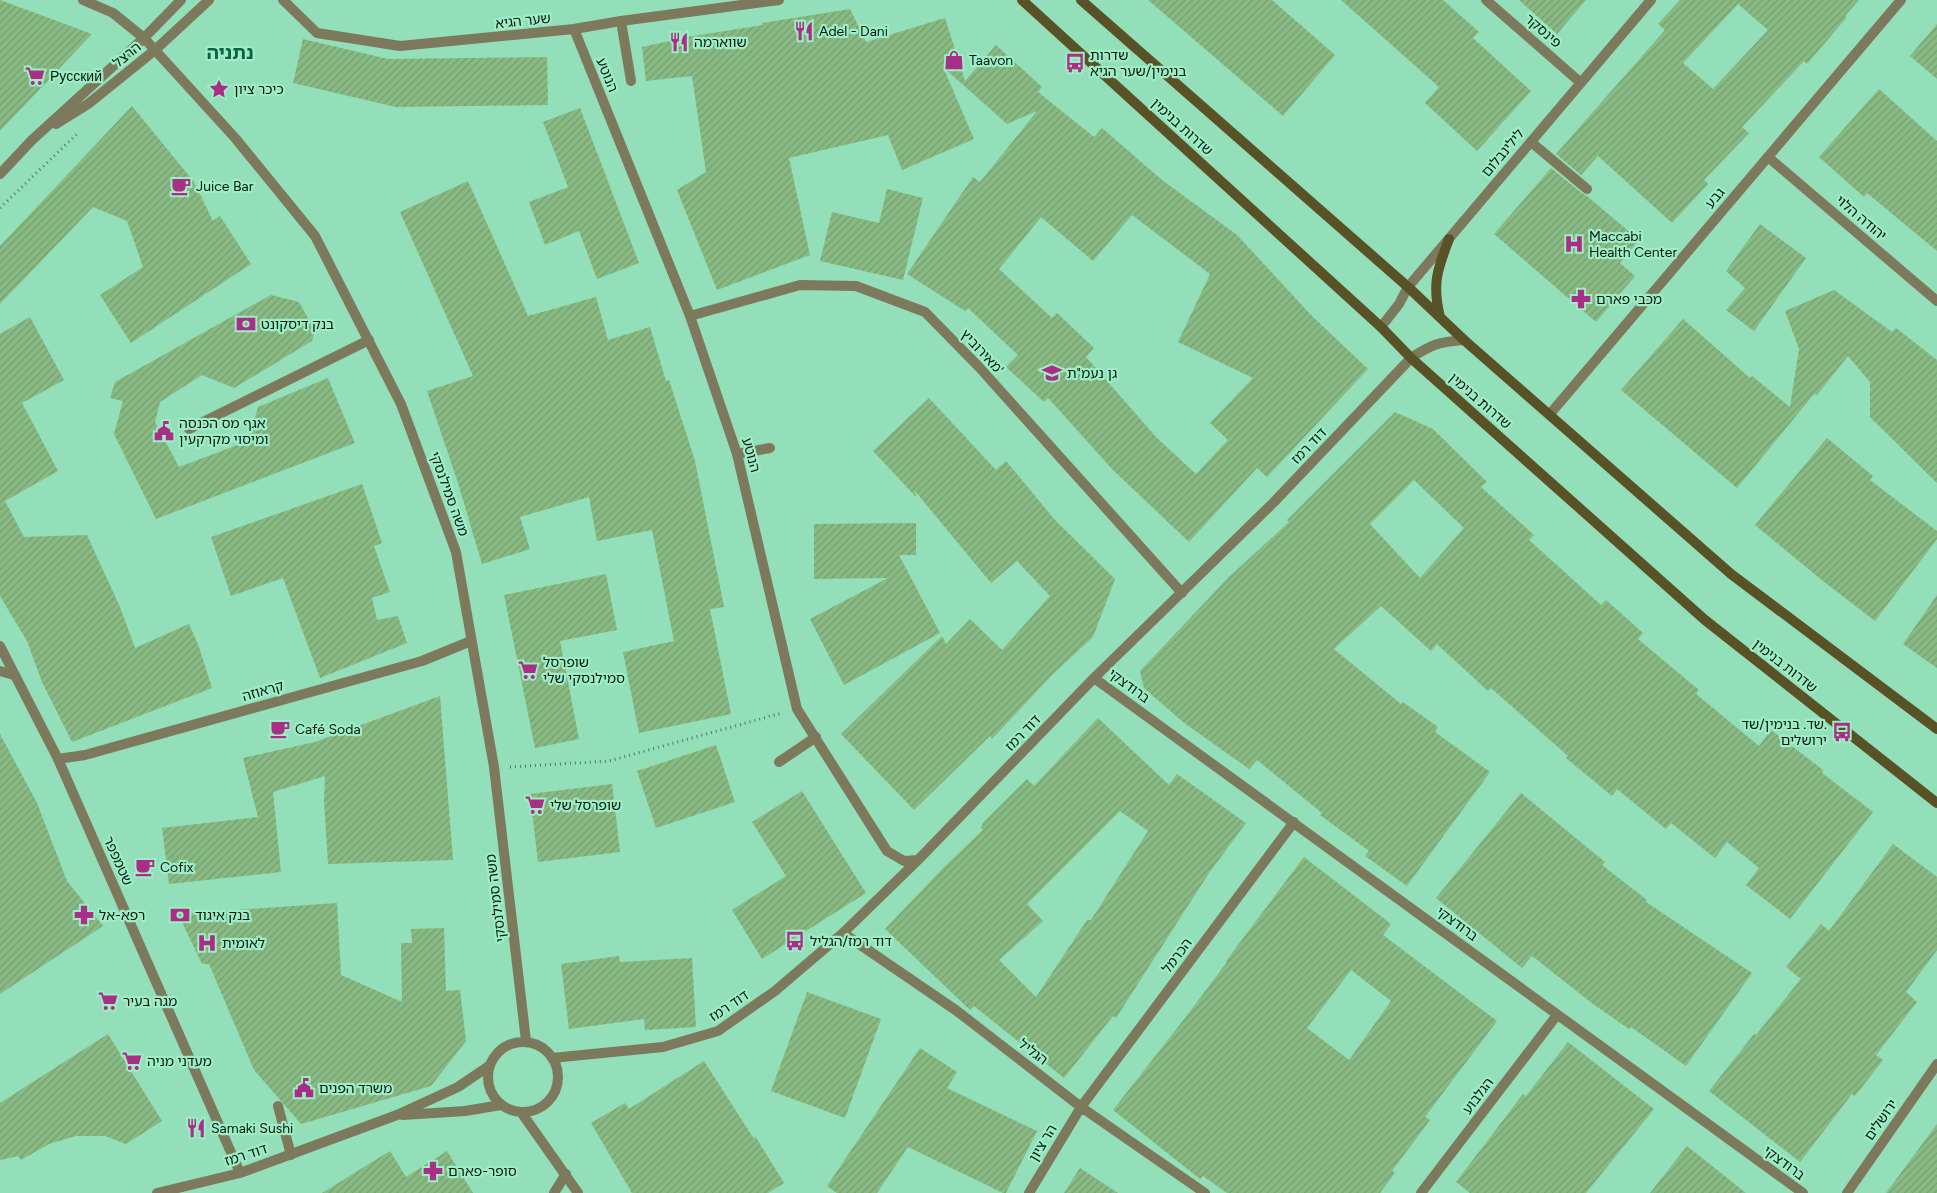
<svg xmlns="http://www.w3.org/2000/svg" width="1937" height="1193" font-family="Figtree,'Noto Sans Hebrew',sans-serif">
<style>
.building{fill:url(#building-hatch);fill-rule:evenodd}
.lines{fill:none;stroke-linecap:round;stroke-linejoin:round}
.path{stroke:#4a7e65;stroke-width:3;stroke-dasharray:1 4;stroke-linecap:butt}
.service{stroke:#7d795d;stroke-width:10}
.pedestrian{stroke:#7d795d;stroke-width:10}
.minor{stroke:#7d795d;stroke-width:10}
.tertiary{stroke:#7d795d;stroke-width:10}
.secondary{stroke:#585226;stroke-width:10}
.labels{text-anchor:middle;dominant-baseline:central;stroke-width:4.5;stroke-linejoin:round;paint-order:stroke}
.street-label{font-size:14px;fill:#001b0e;stroke:#9fedc6}
.poi-label{font-size:14px;fill:#001b0e;stroke:#9fedc6;text-anchor:start}
.district-label{font-size:19px;font-weight:bold;fill:#0b6443;stroke:#9fedc6}
</style>
<defs>
<pattern id="building-hatch" width="6" height="6" patternUnits="userSpaceOnUse" patternTransform="scale(1.25)"><rect width="6" height="6" fill="#89ba83"/><path d="M-1 1l2-2M0 6l6-6M5 7l2-2" fill="none" stroke="#749f70"/></pattern>
</defs>
<rect width="100%" height="100%" fill="#92dfb9"/>
<path class="building" d="M0,0L92,34L0,131Z
M1148,0H1272L1335,55L1283,116Z
M1341,0H1443L1479,32L1473,38L1531,91L1477,151L1425,103L1439,87Z
M1519,0H1586L1557,34Z
M1680,0H1859L1845,16L1847,17L1807,64L1804,61L1742,127L1749,133L1704,180L1708,184L1672,223L1598,156L1581,175L1556,154L1665,30L1658,24ZM1738,4L1768,30L1713,89L1683,63Z
M850,9L866,42L945,18L965,81L996,45L1042,87L1038,92L1094,137L1102,128L1162,180L1237,235L1312,316L1368,369L1267,477L1257,468L1189,542L1113,470L1048,398L1044,402L1006,367L1018,355L968,308L965,311L907,274L973,177L980,182L1037,111L1007,124L943,67L974,139L902,170L888,135L789,158L810,255L717,290L677,190L706,172L692,76L646,81L642,47L687,37L763,25L762,23ZM1132,215L1210,274L1178,342L1253,378L1210,423L1228,440L1196,474L1157,438L1086,357L1094,348L1057,313L1052,318L999,269L1041,217L1093,261Z
M1937,24V79L1910,56Z
M303,39L388,59L547,57L548,105L396,107L293,83Z
M1879,89L1937,141V251L1867,193L1864,197L1819,157Z
M132,106L194,182L213,221L220,216L251,264L131,343L100,295L143,267L127,221L93,207L0,304V246Z
M580,108L639,263L597,279L579,231L545,245L529,202L568,187L543,122Z
M1551,168L1583,194L1587,196L1639,240L1620,263L1635,276L1596,322L1494,234Z
M468,181L528,316L596,297L608,340L650,327L666,381L669,380L695,461L724,607L710,609L731,714L639,733L623,652L674,641L652,530L597,541L589,497L520,517L530,549L482,564L458,483L427,391L473,376L400,212Z
M887,189L923,198L903,280L820,261L832,212L879,223Z
M1760,224L1806,258L1754,331L1726,310L1745,288L1726,271Z
M1834,290L1892,332L1896,328L1937,360V483L1870,417V382L1848,356L1817,395L1814,394L1737,488L1621,390L1683,319L1750,378L1752,376L1790,407L1799,349L1785,311Z
M271,295L299,302L315,331L312,341L234,388L202,375L160,402L155,422L179,467L248,441L258,407L328,378L355,443L156,519L114,434L123,401L110,398L115,382Z
M30,317L64,380L22,403L58,471L5,501L24,537L87,535L120,607L135,648L189,624L199,647L212,688L72,742L42,682L27,641L0,596V334Z
M929,398L996,470L1006,461L1055,520L1115,579L1093,637L1052,675L992,739L990,736L914,810L841,734L942,636L946,644L970,619L1002,650L1050,596L1017,561L991,583L915,491L916,497L873,451Z
M1395,412L1433,429L1487,482L1481,487L1534,535L1529,540L1601,605L1606,600L1643,633L1638,639L1699,690L1696,694L1759,746L1771,730L1823,770L1822,773L1873,812L1790,919L1746,885L1759,868L1727,842L1715,858L1671,823L1666,829L1617,789L1612,796L1566,758L1568,756L1491,688L1488,691L1437,644L1431,651L1381,606L1334,649L1401,704L1403,702L1438,727L1435,732L1490,772L1407,886L1365,856L1369,851L1320,815L1322,813L1257,760L1249,769L1183,722L1144,688L1140,671L1228,578L1289,522L1287,520ZM1414,480L1464,528L1420,578L1370,524Z
M1827,438L1873,476L1870,480L1937,531V539L1875,621L1823,581L1755,525Z
M362,484L382,543L374,546L390,592L372,598L377,620L398,616L407,643L320,678L283,578L231,596L211,537Z
M916,523V555H899L940,633L844,685L810,619L888,578L814,579V524Z
M606,574L617,630L560,641L579,739L535,748L504,595Z
M1937,595V668L1903,644Z
M440,696L453,860L328,864L324,800L325,776L273,792L281,872L169,884L162,828L258,817L243,758L315,742Z
M1098,718L1169,785L1177,774L1246,823L1209,873L1116,1018L1113,1016L1064,1078L974,1006L970,1010L885,929L944,867L983,830L981,828L983,823L1027,779L1034,786ZM1120,811L1148,831L1091,920H1087L1036,997L999,960L1043,921L1027,904Z
M0,734L37,803L67,881L103,926L0,994Z
M716,745L735,802L656,828L637,771Z
M612,784L620,852L538,862L530,794Z
M802,791L866,893L762,959L732,910L786,876L752,822Z
M1521,793L1605,862L1602,865L1647,900L1646,902L1752,973L1686,1066L1631,1027L1629,1029L1593,1004L1532,956L1522,968L1436,898Z
M1893,844L1937,877V950L1906,992L1917,1002L1876,1055L1883,1060L1855,1096L1852,1094L1800,1162L1709,1091L1754,1034L1756,1035L1801,979L1786,967L1821,924L1829,931Z
M1304,857L1391,924L1383,935L1497,1021L1425,1117L1430,1120L1392,1171L1395,1173L1380,1193H1227L1203,1176L1200,1179L1113,1110L1185,1018L1227,962L1226,961ZM1351,970L1391,1001L1349,1060L1307,1028Z
M337,903L341,975L402,1002L401,943H412L411,929L444,928L446,991L460,990L466,1041L431,1086L301,1124L254,1070L209,964H202L178,914Z
M619,956L620,962L692,958L696,1027L645,1030L644,1019L569,1029L561,964Z
M807,992L881,1019L845,1118L771,1091Z
M108,1034L162,1121L126,1144L105,1136H76L49,1144L21,1160L18,1156L0,1160V1103Z
M1568,1042L1654,1109L1586,1193H1470L1456,1182L1523,1094L1526,1096Z
M920,1048L957,1072L947,1088L1037,1131L1006,1193H1003L908,1147L877,1193H837L827,1186Z
M704,1061L754,1139L755,1136L784,1183L768,1193H632L591,1123L625,1103L629,1109Z
M1937,1124V1193H1886Z
M1687,1146L1746,1193H1650Z
M390,1151L406,1177L447,1151L473,1193H322Z
M1080,1168L1118,1193H1064Z"/>
<g class="lines">
<path class="path" d="M0,208L79,132
M510,767L609,761L782,713"/>
<path class="service" d="M621,21L631,81
M1531,142L1587,189
M189,429L369,340
M737,454L770,448
M779,762L816,737
M278,1106L291,1155
M554,1193L566,1174"/>
<path class="pedestrian" d="M0,671L14,675
M58,759L85,755L422,661L471,641"/>
<path class="minor" d="M283,0L317,33L400,46L574,29L621,21L779,0
M1486,0L1581,83
M574,29L690,316L737,454L797,709L887,851L904,861L918,860
M56,124L88,104L155,50
M1768,157L1937,301
M0,174L32,140L144,38L113,13L83,0
M690,316L800,285L856,286L925,312L979,367L1182,593
M1381,327L1399,304L1408,287L1651,0
M1550,414L1901,0
M0,646L58,759L240,1173
M1094,678L1803,1193
M843,933L957,1011L1081,1107L1205,1193
M552,1058L663,1047L718,1031L775,991L843,933L918,860L1094,678L1274,502L1411,358C1432,344 1439,342 1464,340
M403,1115L465,1111L501,1105
M157,1193L240,1173L397,1115L458,1087L489,1066
M1029,1193L1081,1107L1294,822
M1421,1193L1557,1015"/>
<path class="tertiary" d="M181,0L144,38L236,139L315,236L401,404L456,552L494,767L526,1041
M155,50L209,0
M488 1077a35 35 0 1 1 70 0a35 35 0 1 1-70 0Z
M521,1112L578,1193
M1847,1193L1937,1064"/>
<path class="secondary" d="M1022,0L1381,327L1411,358L1705,620L1937,803
M1081,0L1408,287L1464,340L1731,574L1937,729
M1440,317C1432,285 1437,270 1449,239"/>
</g>
<defs>
<symbol id="restaurant-bare" viewBox="-9 -9 18 18"><path d="M-5-6h1v4h1v-4h1v4h1v-4h1v5L-1.5 .5V6h-2V.5L-5-1ZM5-6V6H3V1.5H1.5Q1.5-4 5-6Z" fill="#a82f85" stroke="#9fedc6" stroke-width="2.5" paint-order="stroke"/></symbol>
<symbol id="shop-bare" viewBox="-9 -9 18 18"><path d="M-5-2.5h2.3a2.7 3.5 0 0 1 5.4 0H5L5.5 6h-11ZM-1.5-2.5h3a1.5 2.3 0 0 0-3 0Z" fill="#a82f85" stroke="#9fedc6" stroke-width="2.5" paint-order="stroke"/></symbol>
<symbol id="bus-bare" viewBox="-9 -9 18 18"><path d="M-5-6H5V4H4V6H2V4H-2V6H-4V4H-5ZM-3.5-4V0h7V-4ZM-3.5 1.2v1.5H-2V1.2ZM2 1.2v1.5H3.5V1.2Z" fill="#a82f85" stroke="#9fedc6" stroke-width="2.5" paint-order="stroke"/></symbol>
<symbol id="supermarket-bare" viewBox="-9 -9 18 18"><path d="M-6-5.5h2.5l.6 2H6L4.5 2H-2.5L-4.4-4H-6ZM-1.5 3.2a1.3 1.3 0 1 0 .1 0ZM3 3.2a1.3 1.3 0 1 0 .1 0Z" fill="#a82f85" stroke="#9fedc6" stroke-width="2.5" paint-order="stroke"/></symbol>
<symbol id="sight-bare" viewBox="-9 -9 18 18"><path d="M0-6L1.8-2.2L6-1.7L2.9 1.2L3.7 5.4L0 3.3L-3.7 5.4L-2.9 1.2L-6-1.7L-1.8-2.2Z" fill="#a82f85" stroke="#9fedc6" stroke-width="2.5" paint-order="stroke"/></symbol>
<symbol id="cafe-bare" viewBox="-9 -9 18 18"><path d="M-5.5-4.5H6V0H3Q3 3.5 0 3.5H-2.5Q-5.5 3.5-5.5 0ZM3-3.2v2h1.7v-2ZM-6 4.5H4V6H-6Z" fill="#a82f85" stroke="#9fedc6" stroke-width="2.5" paint-order="stroke"/></symbol>
<symbol id="hospital-bare" viewBox="-9 -9 18 18"><path d="M-5-5h3v3.5h4V-5h3V5h-3V1.5h-4V5h-3Z" fill="#a82f85" stroke="#9fedc6" stroke-width="2.5" paint-order="stroke"/></symbol>
<symbol id="pharmacy-bare" viewBox="-9 -9 18 18"><path d="M-2-6h4v4h4v4h-4v4h-4v-4h-4v-4h4Z" fill="#a82f85" stroke="#9fedc6" stroke-width="2.5" paint-order="stroke"/></symbol>
<symbol id="bank-bare" viewBox="-9 -9 18 18"><path d="M-6-4H6V4H-6ZM0-2.3a2.3 2.3 0 1 0 0 4.6a2.3 2.3 0 1 0 0-4.6Z" fill="#a82f85" stroke="#9fedc6" stroke-width="2.5" paint-order="stroke"/></symbol>
<symbol id="school-bare" viewBox="-9 -9 18 18"><path d="M0-5L7-2L0 1L-7-2ZM-4 1L0 2.5L4 1V4Q0 6-4 4Z" fill="#a82f85" stroke="#9fedc6" stroke-width="2.5" paint-order="stroke"/></symbol>
<symbol id="civic-bare" viewBox="-9 -9 18 18"><path d="M-.6-6.5H3V-4.5H.6V-3L4-1V1h2V6H-6V1h2V-1L-.6-3ZM-1.2 2.5V6h2.4V2.5Z" fill="#a82f85" stroke="#9fedc6" stroke-width="2.5" paint-order="stroke"/></symbol>
</defs>
<g fill-rule="evenodd">
<use href="#restaurant-bare" x="790" y="17" width="28" height="28"/>
<use href="#restaurant-bare" x="665" y="28" width="28" height="28"/>
<use href="#shop-bare" x="940" y="46" width="28" height="28"/>
<use href="#bus-bare" x="1061" y="49" width="28" height="28"/>
<use href="#supermarket-bare" x="21" y="62" width="28" height="28"/>
<use href="#sight-bare" x="205" y="75" width="28" height="28"/>
<use href="#cafe-bare" x="167" y="172" width="28" height="28"/>
<use href="#hospital-bare" x="1560" y="230" width="28" height="28"/>
<use href="#pharmacy-bare" x="1567" y="285" width="28" height="28"/>
<use href="#bank-bare" x="232" y="310" width="28" height="28"/>
<use href="#school-bare" x="1038" y="359" width="28" height="28"/>
<use href="#civic-bare" x="150" y="417" width="28" height="28"/>
<use href="#supermarket-bare" x="514" y="656" width="28" height="28"/>
<use href="#cafe-bare" x="266" y="715" width="28" height="28"/>
<use href="#bus-bare" x="1828" y="718" width="28" height="28"/>
<use href="#supermarket-bare" x="521" y="791" width="28" height="28"/>
<use href="#cafe-bare" x="131" y="853" width="28" height="28"/>
<use href="#pharmacy-bare" x="70" y="901" width="28" height="28"/>
<use href="#bank-bare" x="166" y="901" width="28" height="28"/>
<use href="#bus-bare" x="781" y="927" width="28" height="28"/>
<use href="#hospital-bare" x="193" y="929" width="28" height="28"/>
<use href="#supermarket-bare" x="94" y="987" width="28" height="28"/>
<use href="#supermarket-bare" x="118" y="1047" width="28" height="28"/>
<use href="#civic-bare" x="290" y="1074" width="28" height="28"/>
<use href="#restaurant-bare" x="182" y="1114" width="28" height="28"/>
<use href="#pharmacy-bare" x="419" y="1157" width="28" height="28"/>
</g>
<g class="labels">
<g class="street-label">
<text transform="translate(523 21) rotate(-6)">שער הגיא</text>
<text transform="translate(1543 31) rotate(41)">פינסקר</text>
<text transform="translate(127 55) rotate(-39)">הרצל</text>
<text transform="translate(607 75) rotate(68)">הנוטע</text>
<text transform="translate(1182 127) rotate(42)">שדרות בנימין</text>
<text transform="translate(1503 153) rotate(-50)">לילינבלום</text>
<text transform="translate(1715 198) rotate(-50)">גבע</text>
<text transform="translate(1861 218) rotate(40)">יהודה הלוי</text>
<text transform="translate(982 352) rotate(47)">מאירוביץ'</text>
<text transform="translate(1480 401) rotate(41)">שדרות בנימין</text>
<text transform="translate(1309 446) rotate(-46)">דוד רמז</text>
<text transform="translate(751 455) rotate(75)">הנוטע</text>
<text transform="translate(449 494) rotate(70)">משה סמילנסקי</text>
<text transform="translate(1785 666) rotate(38)">שדרות בנימין</text>
<text transform="translate(1129 686) rotate(36)">ברודצקי</text>
<text transform="translate(263 691) rotate(-16)">קראוזה</text>
<text transform="translate(1023 733) rotate(-46)">דוד רמז</text>
<text transform="translate(118 861) rotate(66)">שטמפפר</text>
<text transform="translate(496 898) rotate(-97)">משה סמילנסקי</text>
<text transform="translate(1457 924) rotate(36)">ברודצקי</text>
<text transform="translate(1177 956) rotate(-53)">הכרמל</text>
<text transform="translate(729 1006) rotate(-34)">דוד רמז</text>
<text transform="translate(1033 1052) rotate(37)">הגליל</text>
<text transform="translate(1478 1096) rotate(-53)">הגלבוע</text>
<text transform="translate(1881 1120) rotate(-55)">ירושלים</text>
<text transform="translate(1043 1143) rotate(-59)">הר ציון</text>
<text transform="translate(246 1155) rotate(-18)">דוד רמז</text>
<text transform="translate(1784 1163) rotate(36)">ברודצקי</text>
</g>
<g class="poi-label">
<text x="819" y="31">Adel - Dani</text>
<text x="694" y="42">שווארמה</text>
<text x="1090" y="55">שדרות<tspan x="1090" dy="16">בנימין/שער הגיא</tspan></text>
<text x="969" y="60">Taavon</text>
<text x="50" y="76">Русский</text>
<text x="234" y="89">כיכר ציון</text>
<text x="196" y="186">Juice Bar</text>
<text x="1589" y="236">Maccabi<tspan x="1589" dy="16">Health Center</tspan></text>
<text x="1596" y="299">מכבי פארם</text>
<text x="261" y="324">בנק דיסקונט</text>
<text x="1067" y="373">גן נעמ"ת</text>
<text x="179" y="423">אגף מס הכנסה<tspan x="179" dy="16">ומיסוי מקרקעין</tspan></text>
<text x="543" y="662">שופרסל<tspan x="543" dy="16">סמילנסקי שלי</tspan></text>
<text x="1827" y="724" text-anchor="end">שד. בנימין/שד.<tspan x="1827" dy="16">ירושלים</tspan></text>
<text x="295" y="729">Café Soda</text>
<text x="550" y="805">שופרסל שלי</text>
<text x="160" y="867">Cofix</text>
<text x="99" y="915">רפא-אל</text>
<text x="195" y="915">בנק איגוד</text>
<text x="810" y="941">דוד רמז/הגליל</text>
<text x="222" y="943">לאומית</text>
<text x="123" y="1001">מגה בעיר</text>
<text x="147" y="1061">מעדני מניה</text>
<text x="319" y="1088">משרד הפנים</text>
<text x="211" y="1128">Samaki Sushi</text>
<text x="448" y="1171">סופר-פארם</text>
</g>
<g class="district-label">
<text x="230" y="52">נתניה</text>
</g>
</g>
</svg>
